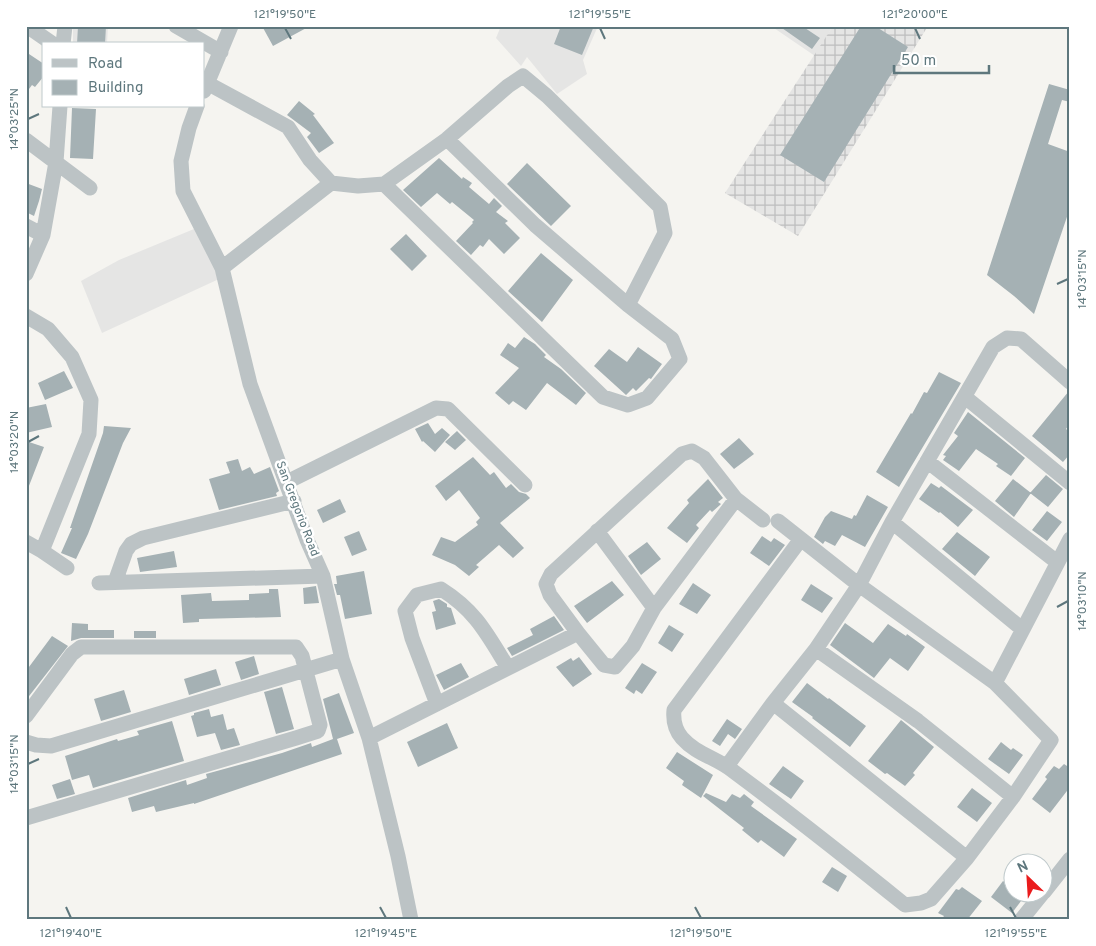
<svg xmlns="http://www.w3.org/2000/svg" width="1096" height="946" font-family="Overpass,sans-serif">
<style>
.built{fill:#e5e5e4}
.industrial{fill:url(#industrial-grid)}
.building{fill:#a5b1b4}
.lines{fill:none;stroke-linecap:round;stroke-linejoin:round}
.minor{stroke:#bcc3c5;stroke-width:15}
.ticks{fill:none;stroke:#5e777d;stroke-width:2}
.labels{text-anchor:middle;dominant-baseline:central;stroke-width:5;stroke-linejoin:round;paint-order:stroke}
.street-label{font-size:12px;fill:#5e777d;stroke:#fff}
.neatline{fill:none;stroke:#5e777d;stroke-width:2}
.ticks-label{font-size:12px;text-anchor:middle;fill:#5e777d}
</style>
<defs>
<pattern id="industrial-grid" width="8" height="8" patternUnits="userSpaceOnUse" patternTransform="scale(1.25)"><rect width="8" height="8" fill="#e5e5e4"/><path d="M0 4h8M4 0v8" fill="none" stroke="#bdbebe"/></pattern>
</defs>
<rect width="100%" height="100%" fill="#f5f4f0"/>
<path class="built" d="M73,26H108L107,44H73Z
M501,26H598L583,60L587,74L557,94L527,57L521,66L496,38Z
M771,26H833L815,56Z
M194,229L219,279L102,333L81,281L119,260Z"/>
<path class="industrial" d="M833,26H928L798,236L725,193Z"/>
<path class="building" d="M78,26H106L105,44H77Z
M262,26H310L273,46Z
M561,26H594L582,55L554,44Z
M779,26H802L820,38L812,49Z
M861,26H875L908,47L824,182L780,155Z
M26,52L44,64V76L35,87L32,85L26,93Z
M1049,84L1070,90V102L1062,100L1048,144L1070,152V208L1034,314L1014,296L987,275Z
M299,101L315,114L313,115L334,143L319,153L307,137L311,133L287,115Z
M72,108L96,109L93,159L70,158Z
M439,158L462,179L463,177L472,183L469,187L489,204L494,198L502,206L496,212L508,221L505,223L520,238L504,254L489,239L483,247L480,245L471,255L456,241L473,223L472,222L474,220L452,202L450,204L437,193L421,207L403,190Z
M527,163L571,206L551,226L507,184Z
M26,183L42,189L39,201L34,216L26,212Z
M406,234L427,256L412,271L390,249Z
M541,253L573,280L542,322L508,291Z
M524,337L535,344L546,355L544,357L561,369L586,393L576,405L547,383L526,410L513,401L509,405L495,393L519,368L500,355L508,343L515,348Z
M638,347L662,364L651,379L649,378L636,391L633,388L626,395L594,366L609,349L627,362Z
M64,371L73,388L45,400L38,383Z
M939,372L961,383L899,487L876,472L911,413L912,414L924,392L927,393Z
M1069,391L1070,423L1066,429L1070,432V454L1063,462L1032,436Z
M46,404L52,427L26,433V408Z
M968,412L1025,458L1011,476L996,466L998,464L976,449L959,471L943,460L946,456L943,455L958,436L954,433Z
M428,423L435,434L442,428L450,435L435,452L423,441L422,442L415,429Z
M104,426L131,428L123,443L88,534L76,559L61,553L72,528H70L103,433Z
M457,431L466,440L455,450L445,442Z
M739,438L754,454L734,469L720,454Z
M26,441L44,447L27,491H26Z
M473,457L490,475L494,472L506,488L511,484L519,492L526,494L530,498L500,523L524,548L513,558L499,545L476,565L479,567L469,576L455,565L432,555L441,537L455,542L478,525L476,522L480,518L459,490L446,501L435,486Z
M238,459L242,471L250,467L254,474L270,467L279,491L276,493L277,496L219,510L209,479L230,473L226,462Z
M1046,475L1063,489L1048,507L1030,493Z
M708,479L723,498L718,502L721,504L720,505L712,512L710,510L696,525L699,528L687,543L667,528L689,503L687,500Z
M1013,479L1031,493L1014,517L995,501Z
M931,483L939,488L941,486L973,510L958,527L940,512L939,513L919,499Z
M867,495L888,507L865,547L842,535L835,546L825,541L823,544L814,537L825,517L831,511L852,519L854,515L856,516Z
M340,499L346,512L323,523L317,510Z
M1047,511L1062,522L1047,541L1032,530Z
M359,531L367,550L352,556L344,537Z
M957,532L990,557L975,576L942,549Z
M762,536L771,542L774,538L785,545L769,566L750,553Z
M647,542L661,559L641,575L628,556Z
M174,551L177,567L140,572L137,558Z
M364,571L372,614L345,619L340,595H337L334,584H337L336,576Z
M612,581L624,595L587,623L574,606Z
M693,583L711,595L697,614L679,604Z
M811,584L833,598L822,613L801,600Z
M316,586L319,603L304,604L303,588Z
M269,589H278L281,617L199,619V622L183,623L181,595L211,593L212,601L249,600V594L269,593Z
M439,599L447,604V607L451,608L456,624L436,630L432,612L436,611L433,601Z
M554,616L564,630L512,656L507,648L533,635L530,629Z
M72,623L88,624V630H114V638H81L71,641Z
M845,623L873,643L888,624L906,636L907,634L925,647L908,671L890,658L874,678L830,645Z
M669,625L684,634L672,652L658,643Z
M134,631H156V638H134Z
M52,636L68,646L26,700V671Z
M254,656L259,674L241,680L235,662Z
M579,657L592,674L573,687L556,667L571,658L573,661Z
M461,663L469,677L444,690L436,675Z
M642,663L657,672L642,694L636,690L634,694L625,688Z
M216,669L221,685L189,695L184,679Z
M807,683L828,699L829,698L866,726L850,747L812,718L813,717L792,702Z
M282,687L294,729L276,734L264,692Z
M124,690L131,712L101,721L94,699Z
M339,693L354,733L337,739L342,754L194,804V803L156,812L154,806L132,812L128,798L186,780L187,785L207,778L206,774L282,753L311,743L312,747L333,739L323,699Z
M209,709L211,717L223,714L227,730L234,728L240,745L221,750L215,733L197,737L191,716L194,715V713Z
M727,719L742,729L735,739L728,734L720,746L712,741Z
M901,720L934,747L913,773L915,775L905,786L887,773L885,774L868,761Z
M172,721L184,761L93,788L89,775L72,780L65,756L117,739L118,741L139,735L137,731Z
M447,723L458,748L418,767L407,742Z
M1001,742L1011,750L1013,748L1023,755L1009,774L988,759Z
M677,752L713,775L701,798L682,785L684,781L666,768Z
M1064,764L1070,768V787L1050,813L1032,799L1047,779L1045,777L1054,766L1059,769Z
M783,766L804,781L791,799L769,784Z
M70,779L75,794L57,799L52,785Z
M972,788L992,803L977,822L957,807Z
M706,793L726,802L732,794L740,798L744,794L754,802L751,806L797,839L784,857L761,840L758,843L742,830L744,828L703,796Z
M832,867L847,876L838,892L822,882Z
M1003,881L1014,889V894H1020L1024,897L1012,913L991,897Z
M962,887L982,901L967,920H941L944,916L938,913L956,889L959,890Z"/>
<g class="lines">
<path class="minor" d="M27,26L53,44
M176,26L221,52
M63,44L65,26
M207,83L288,127L310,160L331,183L358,186L384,184L447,139L508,86L523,76L547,96L660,207L665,233L628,305
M204,91L231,26
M197,106L189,128L181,161L183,191L222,268L250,384L307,540L323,576L342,659L369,738L398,856L411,920
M26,140L90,188
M384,184L603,397L628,405L647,398L680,359L672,339L628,305L535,225L447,139
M26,226L43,235
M222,268L331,183
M26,274L43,235L56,162L60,106
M26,316L48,329L72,357L91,400L89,434L42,551
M965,397L1070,483
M927,461L1057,562
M287,482L436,408L448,409L525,485
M736,499L654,608L633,646L615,667L604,665L578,633L550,595L546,584L551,574L682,454L692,451L704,458L736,499L763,520
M778,521L859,585L995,683L1051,740L1013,797L967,858L931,899L921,903L905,905C848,859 791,814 733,771C717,758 696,754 682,738C675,730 673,720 674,710L801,539
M892,522L1022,629
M597,531L654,608
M26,542L42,551L67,568
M115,582L126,551L131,544L143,538L294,501
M99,583L323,576
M816,649L918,721L1013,797
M995,683L1070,539
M773,703L967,858
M437,704L412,638L405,611L417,595L441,589C476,611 487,634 508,668
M26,716L72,654L81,647H296L302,656L320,725L318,731L296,738L26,818
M369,738L578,633
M26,742L36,745L51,746L342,659
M727,766L773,703L816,649L859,585L892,522L993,347L1007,338L1021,339L1070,382
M1044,892L1070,859
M1021,920L1042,894"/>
</g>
<path class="ticks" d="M285,28L291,39M600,28L605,39M915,28L920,39M28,119L39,114M1057,284L1068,279M28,442L39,436M1057,607L1068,601M28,764L39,759M66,907L71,918M380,907L386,918M695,907L701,918M1010,907L1016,918"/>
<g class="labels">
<g class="street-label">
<text transform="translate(297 509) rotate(69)">San Gregorio Road</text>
</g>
</g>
<rect width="1096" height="946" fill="none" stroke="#ffffff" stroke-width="55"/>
<rect x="42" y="42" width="162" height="65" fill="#ffffff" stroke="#bfc9cb"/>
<rect x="52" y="59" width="25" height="8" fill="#bcc3c5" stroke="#bfc9cb"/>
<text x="88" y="68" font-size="15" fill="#5e777d">Road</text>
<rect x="52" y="80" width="25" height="15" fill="#a5b1b4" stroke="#bfc9cb"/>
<text x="88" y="92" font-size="15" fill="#5e777d">Building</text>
<g transform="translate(1028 878) rotate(335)"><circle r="24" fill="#ffffff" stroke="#bfc9cb"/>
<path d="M0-4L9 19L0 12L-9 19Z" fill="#ea1b1c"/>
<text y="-8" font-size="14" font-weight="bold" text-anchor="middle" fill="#5e777d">N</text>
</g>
<path d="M894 65v8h95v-8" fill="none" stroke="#5e777d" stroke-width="2.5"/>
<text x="901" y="65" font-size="15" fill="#5e777d" stroke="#ffffff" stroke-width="4" paint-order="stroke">50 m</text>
<rect x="28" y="28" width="1040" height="890" class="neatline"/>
<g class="ticks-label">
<text x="285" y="18">121°19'50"E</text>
<text x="600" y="18">121°19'55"E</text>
<text x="915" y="18">121°20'00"E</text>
<text transform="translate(14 119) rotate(-90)" y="4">14°03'25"N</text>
<text transform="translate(1082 279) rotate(-90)" y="4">14°03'15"N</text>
<text transform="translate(14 442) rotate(-90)" y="4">14°03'20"N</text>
<text transform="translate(1082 601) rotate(-90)" y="4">14°03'10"N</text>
<text transform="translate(14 764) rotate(-90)" y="4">14°03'15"N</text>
<text x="71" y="937">121°19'40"E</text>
<text x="386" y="937">121°19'45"E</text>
<text x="701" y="937">121°19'50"E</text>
<text x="1016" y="937">121°19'55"E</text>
</g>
</svg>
